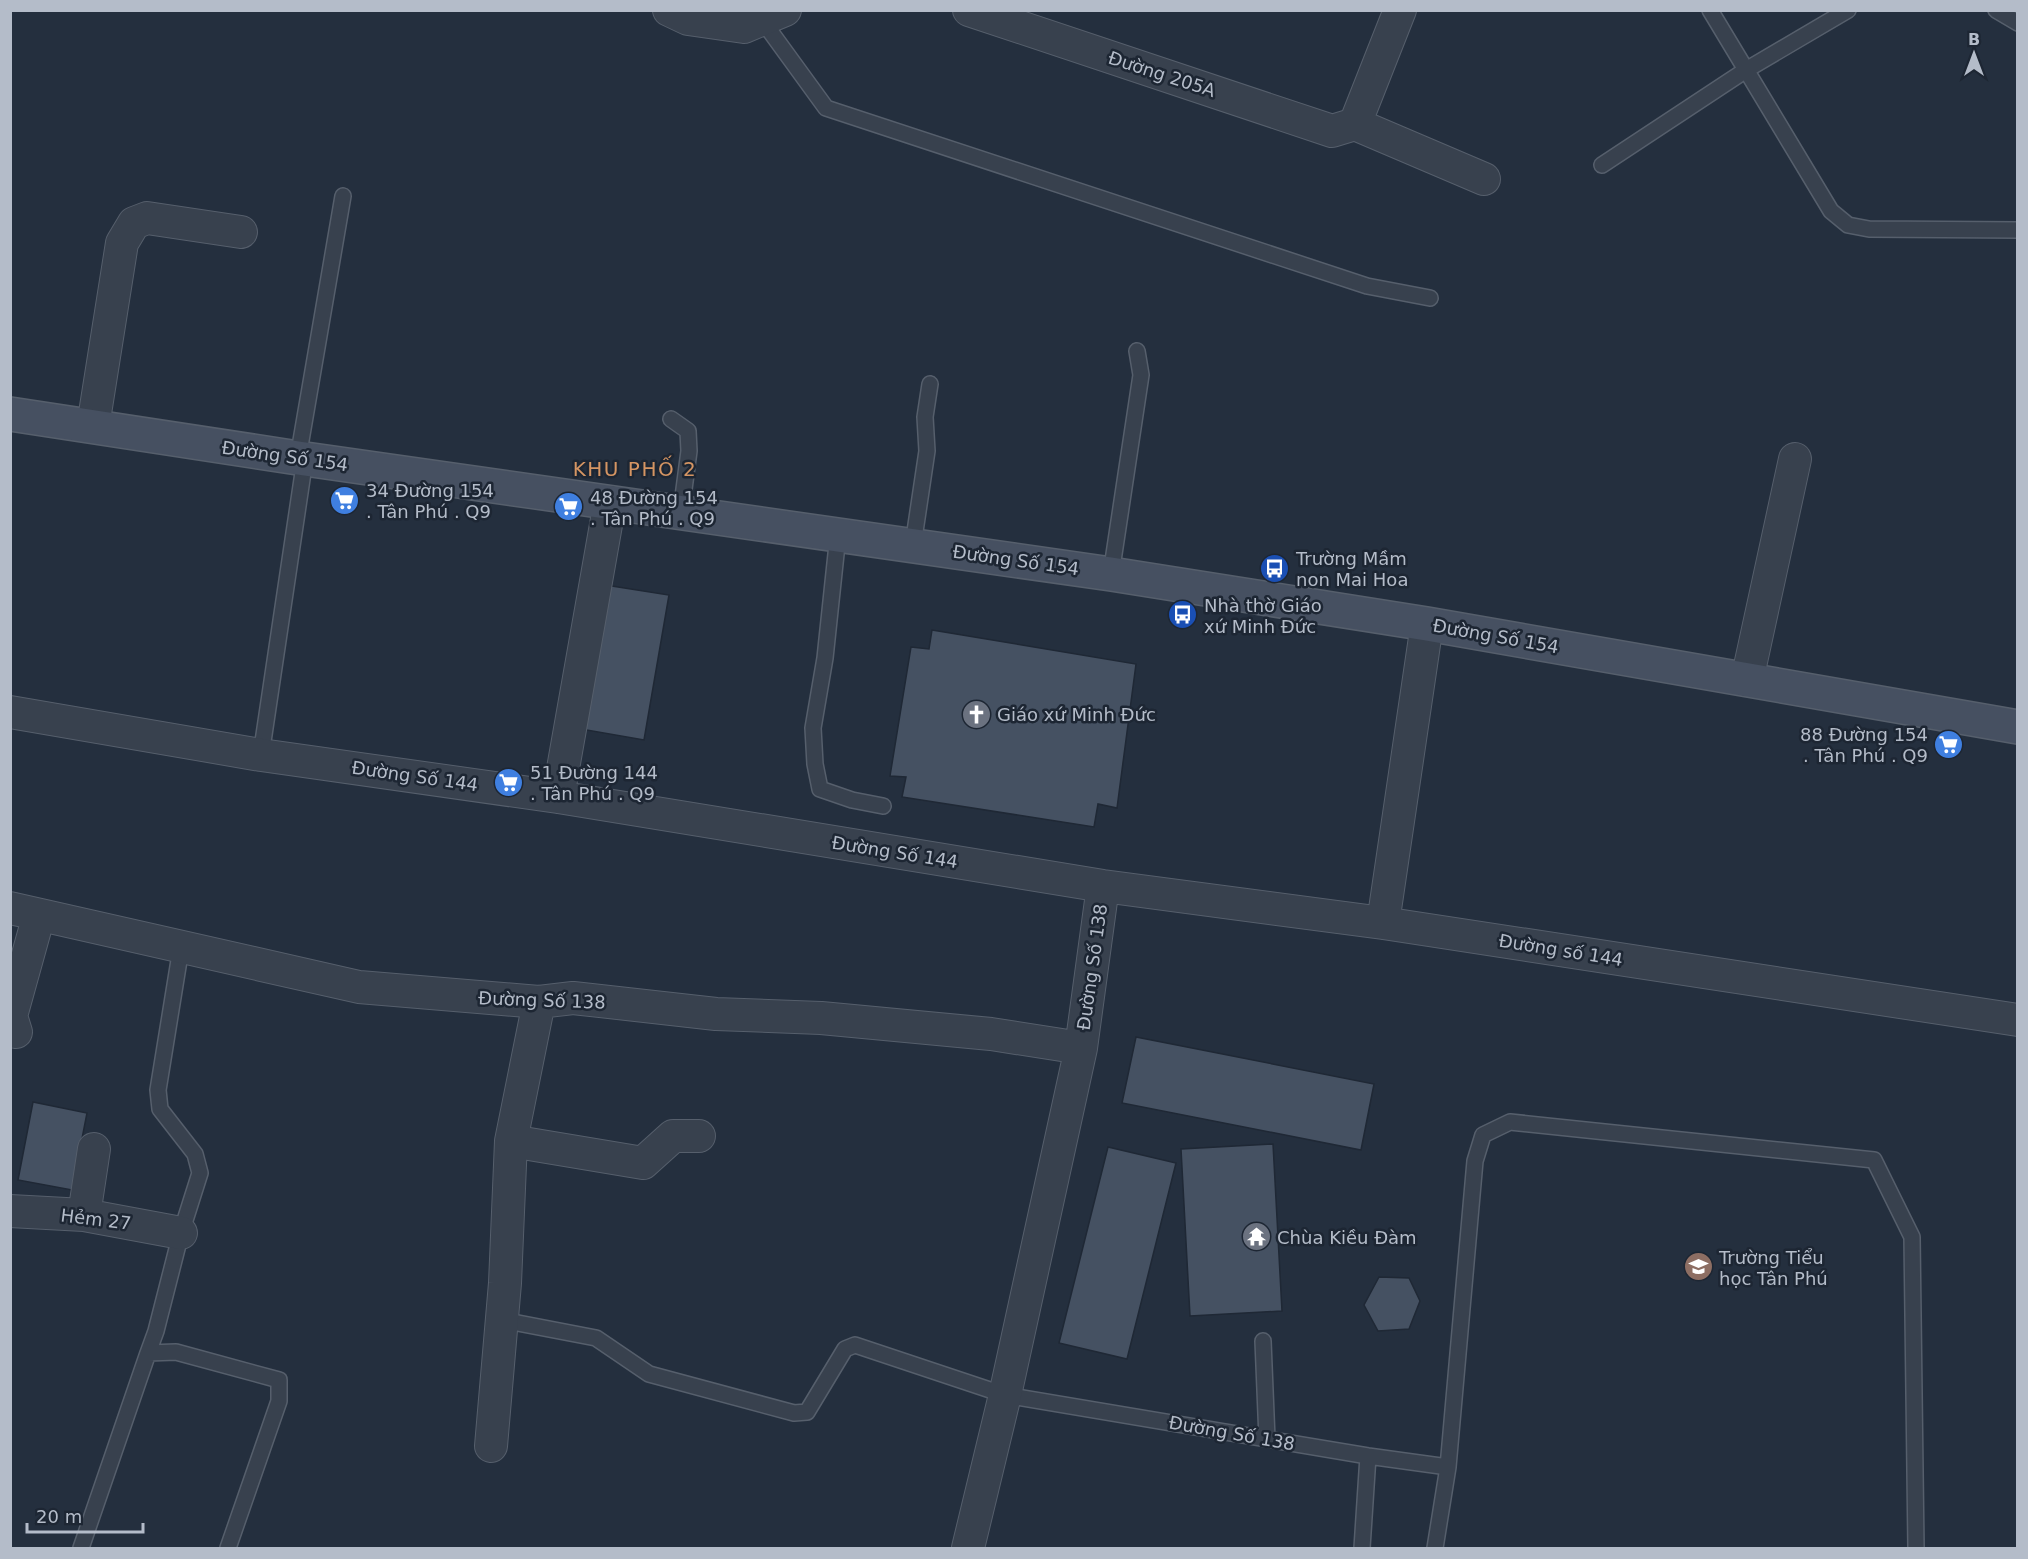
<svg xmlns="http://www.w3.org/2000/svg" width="2028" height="1559" font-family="'DejaVu Sans',sans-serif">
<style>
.building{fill:#455162;stroke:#1f2835;stroke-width:1.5}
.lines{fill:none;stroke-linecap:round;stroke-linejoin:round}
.lane-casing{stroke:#565f6c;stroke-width:18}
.street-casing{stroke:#565f6c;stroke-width:34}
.secondary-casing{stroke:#565f6c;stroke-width:36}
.lane{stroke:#38414e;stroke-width:15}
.street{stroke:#38414e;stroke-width:32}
.secondary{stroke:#465061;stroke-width:33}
.labels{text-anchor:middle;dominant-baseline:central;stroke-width:5;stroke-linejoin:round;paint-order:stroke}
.street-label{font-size:18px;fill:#b4bcc9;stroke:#1d2633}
.poi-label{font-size:18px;fill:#b4bcc9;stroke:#1d2633;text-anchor:start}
.neighbourhood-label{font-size:20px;letter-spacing:1.5px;fill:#d59563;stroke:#1d2633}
</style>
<rect width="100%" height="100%" fill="#242f3e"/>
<path class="building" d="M599,584L669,595L644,740L575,728Z
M932,630L1136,664L1117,808L1098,804L1094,827L902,797L906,777L890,776L911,647L929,649Z
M1136,1037L1374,1084L1361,1150L1122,1103Z
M33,1102L87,1113L72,1190L18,1180Z
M1273,1144L1282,1311L1190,1316L1181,1149Z
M1108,1147L1176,1163L1127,1359L1059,1343Z
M1379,1277L1409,1278L1420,1301L1409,1329L1378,1331L1364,1305Z"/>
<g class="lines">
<defs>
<path id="lane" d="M1710,10L1831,211L1848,225L1869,229L2018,230
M1996,10L2018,23
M762,20L826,108L1367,286L1430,298
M1602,165L1746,70L1848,10
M671,419L688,431L689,451L681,512
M298,458L343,196
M838,535L825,658L813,728L815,764L820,789L852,800L883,806
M913,545L927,451L925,417L930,384
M1111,574L1141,375L1137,351
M261,755L305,459
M181,948L158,1090L160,1109L195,1154L200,1173L181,1233L156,1331L148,1353L176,1352L279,1380V1401L228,1548
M502,1320L596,1338L649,1374L794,1413L807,1412L845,1349L855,1345L1005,1395L1368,1456L1448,1467L1435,1548
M1263,1341L1267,1439
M1448,1467L1475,1161L1483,1135L1510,1122L1874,1160L1912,1237L1916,1548
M81,1548L148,1353
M1362,1548L1368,1456"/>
<path id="street" d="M669,10L688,19L744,27L785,10
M969,10L1332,131L1355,124
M1355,124L1484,179
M1355,124L1400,10
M93,426L122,243L134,223L147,218L241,232
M1747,680L1795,459
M10,712L261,755L558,797L1103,886L1383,923L2018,1020
M558,797L610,502
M10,908L359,987L539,1002L573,998L716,1014L821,1018L991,1034L1081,1048
M1383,923L1427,624
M16,1032L11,1016L39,915
M511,1141L643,1163L673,1136H699
M10,1211L84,1215L181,1233
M84,1215L94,1149
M491,1446L505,1283L511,1141L539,1002
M968,1548L1005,1395L1081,1048L1103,886"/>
<path id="secondary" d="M10,414L298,458L1111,574L1427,624L2018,727"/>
</defs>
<use href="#lane" class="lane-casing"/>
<use href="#street" class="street-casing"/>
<use href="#secondary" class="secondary-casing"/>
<use href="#lane" class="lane"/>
<use href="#street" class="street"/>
<use href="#secondary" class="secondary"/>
</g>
<defs>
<symbol id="supermarket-disc" viewBox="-11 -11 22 22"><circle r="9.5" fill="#3f7fe0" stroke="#1d2633"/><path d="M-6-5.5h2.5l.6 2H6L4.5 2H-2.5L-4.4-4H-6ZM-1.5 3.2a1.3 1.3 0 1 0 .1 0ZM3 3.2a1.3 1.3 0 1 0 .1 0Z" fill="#fff"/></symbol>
<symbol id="bus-disc" viewBox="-11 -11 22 22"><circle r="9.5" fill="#1a4fb4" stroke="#1d2633"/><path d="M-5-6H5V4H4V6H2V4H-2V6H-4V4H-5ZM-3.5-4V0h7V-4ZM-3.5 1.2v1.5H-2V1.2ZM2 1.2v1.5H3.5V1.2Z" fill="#fff"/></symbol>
<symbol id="church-disc" viewBox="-11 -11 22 22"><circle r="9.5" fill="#6b7280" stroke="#1d2633"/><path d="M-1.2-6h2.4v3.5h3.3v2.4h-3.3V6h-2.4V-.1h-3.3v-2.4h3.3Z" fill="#fff"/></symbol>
<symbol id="temple-disc" viewBox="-11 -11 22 22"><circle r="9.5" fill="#6b7280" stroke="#1d2633"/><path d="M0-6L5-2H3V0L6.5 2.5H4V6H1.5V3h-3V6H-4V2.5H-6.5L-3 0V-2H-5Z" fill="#fff"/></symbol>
<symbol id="school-disc" viewBox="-11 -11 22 22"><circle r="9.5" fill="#8d6e63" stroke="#1d2633"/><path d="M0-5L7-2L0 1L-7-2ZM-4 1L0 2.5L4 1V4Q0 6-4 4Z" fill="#fff"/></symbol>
</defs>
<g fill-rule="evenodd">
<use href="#supermarket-disc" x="328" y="484" width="33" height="33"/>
<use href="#supermarket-disc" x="552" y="490" width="33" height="33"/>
<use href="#bus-disc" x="1258" y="552" width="33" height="33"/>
<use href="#bus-disc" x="1166" y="598" width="33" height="33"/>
<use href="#church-disc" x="960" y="698" width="33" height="33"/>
<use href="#supermarket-disc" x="1932" y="728" width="33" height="33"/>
<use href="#supermarket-disc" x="492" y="766" width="33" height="33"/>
<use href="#temple-disc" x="1240" y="1220" width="33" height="33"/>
<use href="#school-disc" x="1682" y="1250" width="33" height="33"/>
</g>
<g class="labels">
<g class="street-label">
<text transform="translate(1162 74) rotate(18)">Đường 205A</text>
<text transform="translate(285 456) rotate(8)">Đường Số 154</text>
<text transform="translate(1016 560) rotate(8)">Đường Số 154</text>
<text transform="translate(1496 636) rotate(10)">Đường Số 154</text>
<text transform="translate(415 776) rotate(8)">Đường Số 144</text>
<text transform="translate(895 852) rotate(9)">Đường Số 144</text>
<text transform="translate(1561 950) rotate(9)">Đường số 144</text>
<text transform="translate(1092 967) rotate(-82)">Đường Số 138</text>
<text transform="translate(542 1000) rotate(2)">Đường Số 138</text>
<text transform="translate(96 1219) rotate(7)">Hẻm 27</text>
<text transform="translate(1232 1433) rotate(10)">Đường Số 138</text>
</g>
<g class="poi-label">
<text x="366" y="490">34 Đường 154<tspan x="366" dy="21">. Tân Phú . Q9</tspan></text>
<text x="590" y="497">48 Đường 154<tspan x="590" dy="21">. Tân Phú . Q9</tspan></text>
<text x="1296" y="558">Trường Mầm<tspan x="1296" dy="21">non Mai Hoa</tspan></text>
<text x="1204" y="605">Nhà thờ Giáo<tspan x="1204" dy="21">xứ Minh Đức</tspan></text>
<text x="997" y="714">Giáo xứ Minh Đức</text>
<text x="1928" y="734" text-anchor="end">88 Đường 154<tspan x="1928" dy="21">. Tân Phú . Q9</tspan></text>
<text x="530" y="772">51 Đường 144<tspan x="530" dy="21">. Tân Phú . Q9</tspan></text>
<text x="1277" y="1237">Chùa Kiều Đàm</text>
<text x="1719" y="1257">Trường Tiểu<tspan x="1719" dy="21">học Tân Phú</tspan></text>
</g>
<g class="neighbourhood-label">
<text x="635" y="469">KHU PHỐ 2</text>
</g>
</g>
<rect width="2028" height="1559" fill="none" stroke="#b4bcc9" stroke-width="24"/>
<g transform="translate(1974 54)" stroke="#1d2633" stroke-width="4.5" paint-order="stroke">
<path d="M0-4.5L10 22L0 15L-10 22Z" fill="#b4bcc9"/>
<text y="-9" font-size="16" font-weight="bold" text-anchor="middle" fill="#b4bcc9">B</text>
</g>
<path d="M27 1523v9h116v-9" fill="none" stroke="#b4bcc9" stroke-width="3"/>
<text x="36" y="1523" font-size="18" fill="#b4bcc9" stroke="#1d2633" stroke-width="4.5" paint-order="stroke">20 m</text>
</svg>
